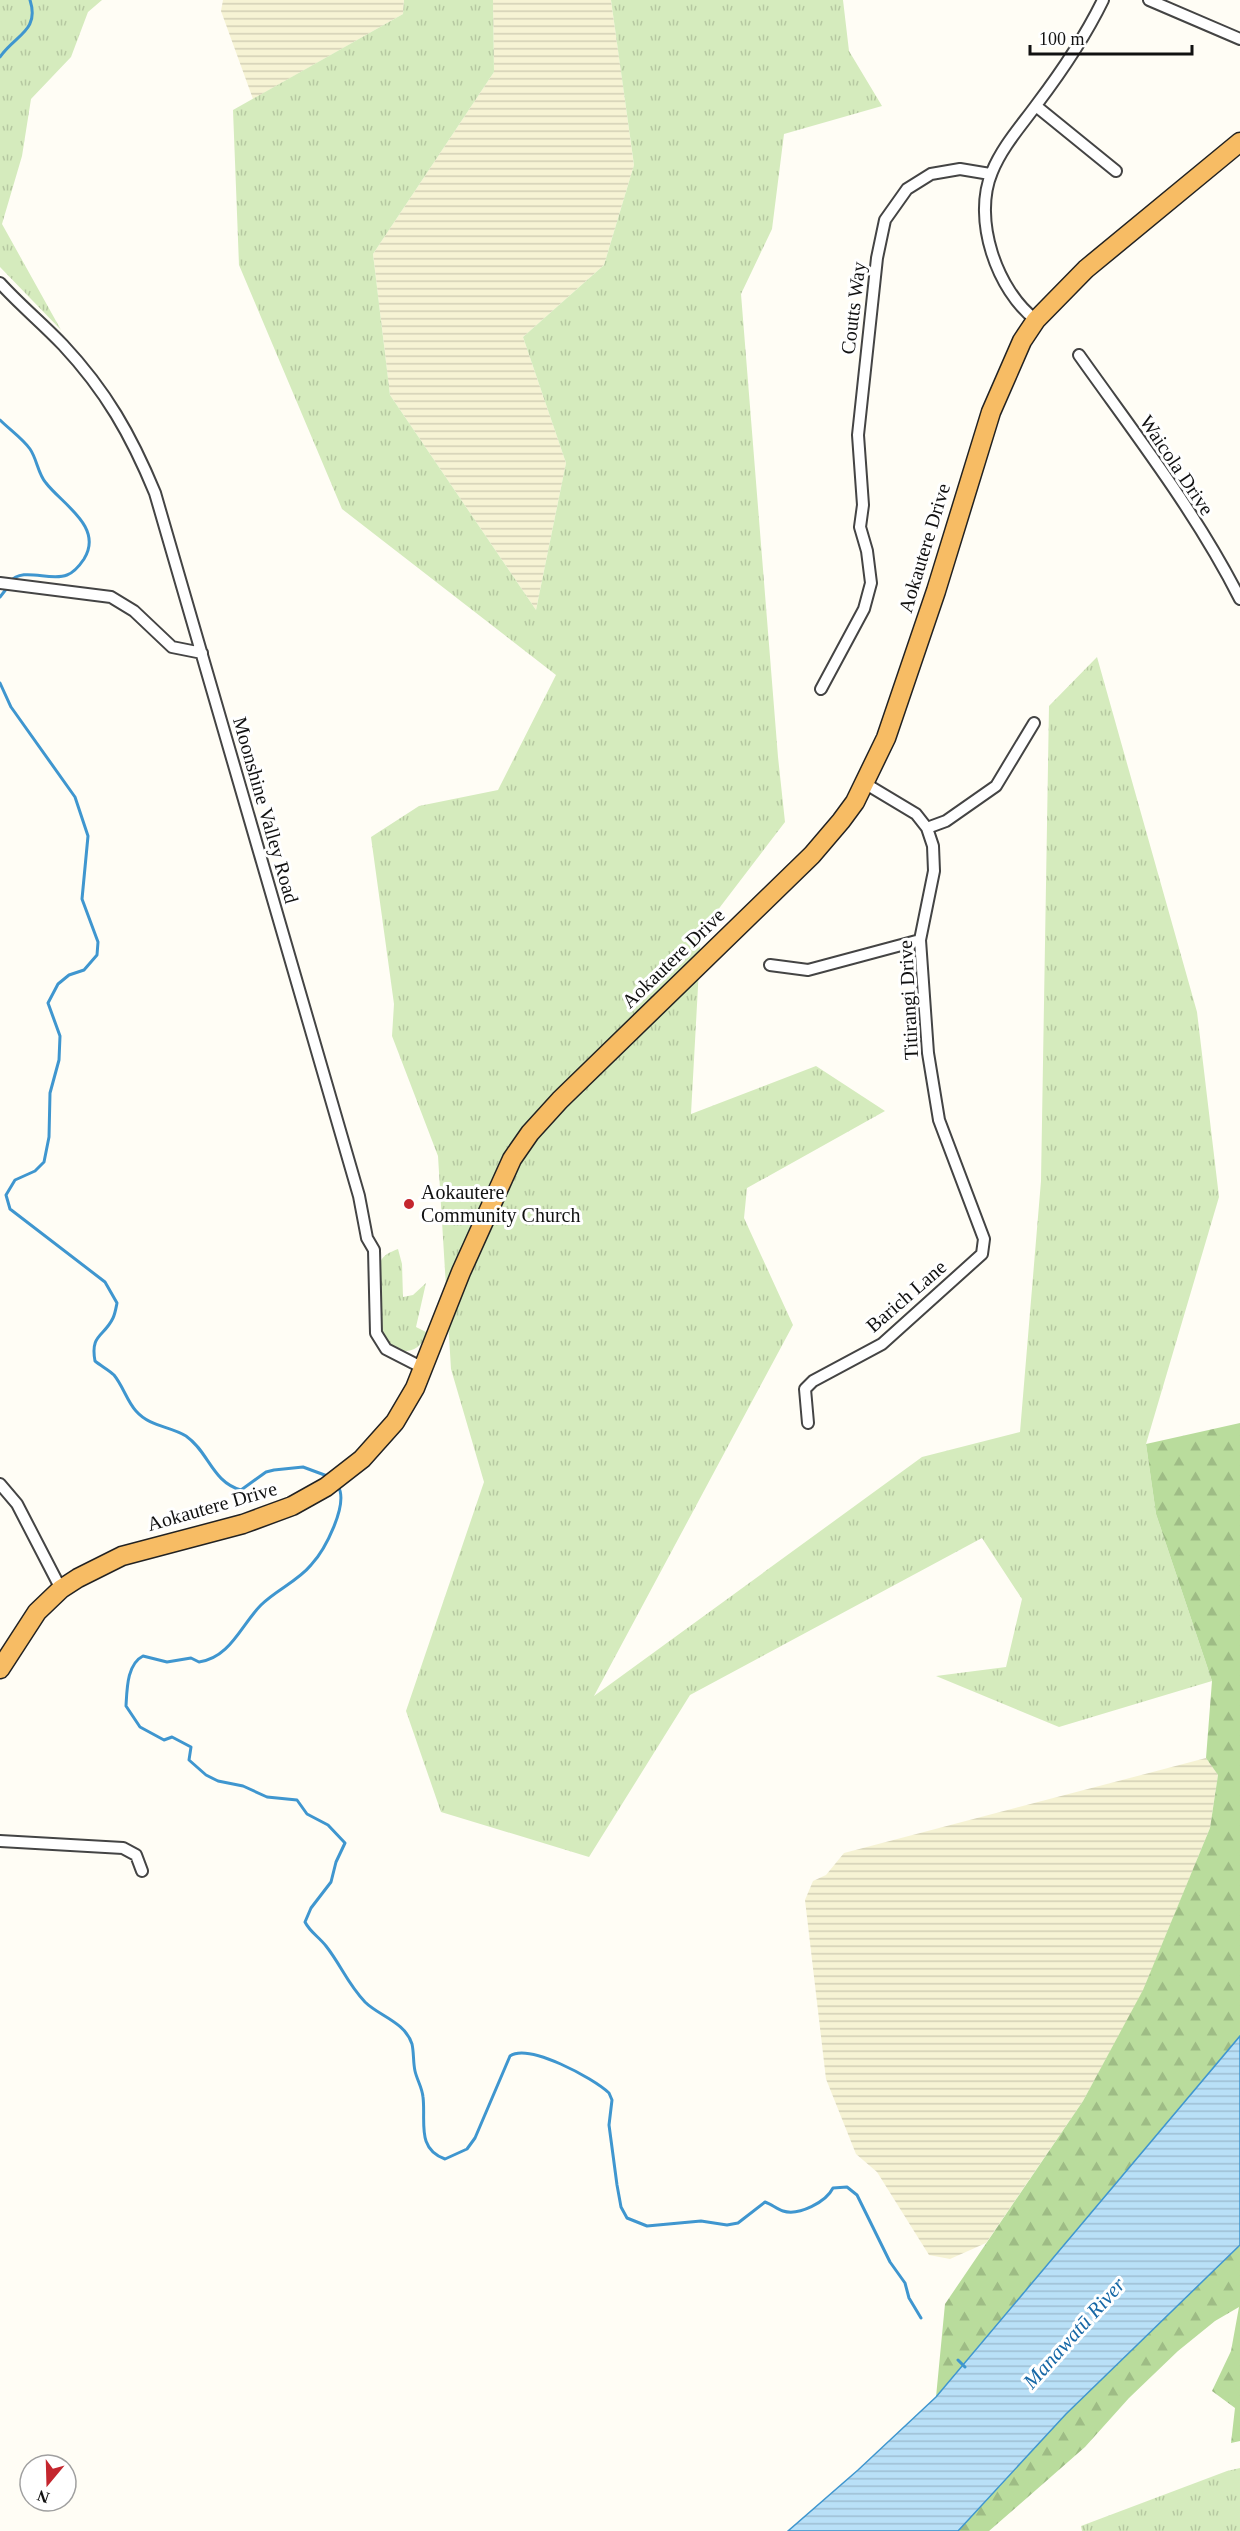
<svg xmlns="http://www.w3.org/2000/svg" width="1240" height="2531" font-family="Georgia,serif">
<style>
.farmland{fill:url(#farmland-rules)}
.grass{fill:url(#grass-tufts)}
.forest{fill:url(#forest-firs)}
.water{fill:url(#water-rules);stroke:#3f96cf;stroke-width:1.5}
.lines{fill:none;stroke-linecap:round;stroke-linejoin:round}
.stream{stroke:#3f96cf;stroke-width:3}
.minor-casing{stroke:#444;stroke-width:14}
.trunk-casing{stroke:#222;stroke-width:21}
.minor{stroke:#fff;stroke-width:10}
.trunk{stroke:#f7bc64;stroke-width:18}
.poi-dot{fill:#c4262e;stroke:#fff;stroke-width:2}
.labels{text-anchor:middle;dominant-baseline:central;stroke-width:6;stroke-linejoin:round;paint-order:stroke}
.street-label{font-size:20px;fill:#111;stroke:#fff}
.poi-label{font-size:20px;fill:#111;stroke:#fff;text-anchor:start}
.water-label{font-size:21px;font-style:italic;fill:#1768a6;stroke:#fff}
</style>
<defs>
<pattern id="farmland-rules" width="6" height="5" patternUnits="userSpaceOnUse" patternTransform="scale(1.5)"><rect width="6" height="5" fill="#f6f3d4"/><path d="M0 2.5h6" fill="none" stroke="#d2cfb5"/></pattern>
<pattern id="grass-tufts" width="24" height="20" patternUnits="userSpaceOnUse" patternTransform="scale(1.5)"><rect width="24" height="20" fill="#d5ebbd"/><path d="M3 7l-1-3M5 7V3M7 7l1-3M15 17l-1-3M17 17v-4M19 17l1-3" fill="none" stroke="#b6c8a1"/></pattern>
<pattern id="forest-firs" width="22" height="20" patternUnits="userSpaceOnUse" patternTransform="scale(1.5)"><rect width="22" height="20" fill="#b9dc9c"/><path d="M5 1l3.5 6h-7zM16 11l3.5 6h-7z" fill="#9ebc85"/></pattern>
<pattern id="water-rules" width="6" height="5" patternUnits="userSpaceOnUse" patternTransform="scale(1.5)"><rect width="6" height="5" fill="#b9e0f7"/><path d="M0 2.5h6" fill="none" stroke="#9ebfd3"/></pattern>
</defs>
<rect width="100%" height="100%" fill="#fffdf5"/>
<path class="farmland" d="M223,0H404L403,14L253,99L221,11Z
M493,0H611L634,165L604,265L523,337L566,463L536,610L390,395L373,254L494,72Z
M1206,1758L1218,1775L1210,1828L1143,1991L1083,2101L986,2243L950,2259L929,2255L877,2172L856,2154L826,2079L805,1900L813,1881L826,1875L844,1853Z"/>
<path class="grass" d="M0,0H102L88,12L71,57L31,99L22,156L2,224L61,330L0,267Z
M404,0H493L494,72L373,254L390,395L536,610L566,463L523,337L604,265L634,165L611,0H843L849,51L882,106L784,134L772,229L741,294L778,757L785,822L701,932L691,1114L816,1066L885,1111L747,1188L744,1218L793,1325L594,1696L922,1457L1020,1432L1041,1181L1049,706L1097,657L1197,1012L1219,1197L1146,1444L1156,1514L1212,1681L1059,1727L936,1676L1006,1667L1022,1599L982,1538L690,1695L589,1857L441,1812L406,1711L484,1482L451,1369L438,1156L392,1036L394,1004L371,837L419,806L498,790L556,675L342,509L239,265L233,110L403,14Z
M398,1249L402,1264L403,1297L413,1295L426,1283L416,1327L428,1333C423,1342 418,1350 407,1351C377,1356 381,1310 381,1291C380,1283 378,1270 380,1263C383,1254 391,1252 398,1249Z
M1240,2468V2531H1082L1081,2526L1227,2471Z"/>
<path class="forest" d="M1240,1423V2036L936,2397L945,2304L1083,2101L1143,1990L1210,1828L1218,1775L1206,1758L1212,1681L1156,1514L1146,1444Z
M1240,2245V2441L1231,2443L1235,2408L1212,2391L1231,2351L1239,2307L1215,2321L1178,2351L1129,2398L1085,2447L989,2531H958L1066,2414Z"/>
<path class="water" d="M1240,2036V2245L1066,2414L958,2531H788L858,2470L936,2397Z"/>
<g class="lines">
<path class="stream" d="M0,57C15,35 40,31 30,0
M0,420C9,429 23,439 30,449C37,459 38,474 46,483C62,504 104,527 84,559C80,565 75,572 67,575C50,582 22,566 10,582
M0,597L7,588
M0,683L11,707L75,797L88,836L82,899L98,942L97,955L84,970L69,975L58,984L48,1003L60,1036L59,1060L50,1093L49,1137L44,1162L35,1171L15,1180L6,1195L10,1209L105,1282L117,1303C116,1308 115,1314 113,1318C104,1337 90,1334 95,1361C101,1366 109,1370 114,1375C123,1386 127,1401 136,1411C150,1427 170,1426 186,1436C209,1452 212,1482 241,1490L266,1472L274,1470L303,1467L330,1477
M338,1486C349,1504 325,1550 311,1565C298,1581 276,1590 261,1605C241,1625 230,1658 199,1662L191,1658L167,1662L143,1656C127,1664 127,1689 126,1706L140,1727L164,1740L172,1737L191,1747L189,1760L206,1775L218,1781L243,1786L267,1797L297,1800L307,1814L328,1825L345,1843L336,1862L331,1882L311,1908L305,1922C310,1932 319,1937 326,1946C341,1965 347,1983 365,2002C379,2016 405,2022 412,2044C414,2053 413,2062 415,2071C417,2080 422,2087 423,2097C426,2121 416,2149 445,2159L467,2149L475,2138L510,2056C529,2043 593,2078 609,2093L612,2100L609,2125L617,2185L621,2207L627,2218L647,2226L701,2221L727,2225L738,2223L765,2202C771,2204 777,2209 783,2211C799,2216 826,2202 833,2188L847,2187L857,2195L890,2262L905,2283L909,2298L921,2318
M958,2360L965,2367"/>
<defs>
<path id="minor" d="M1149,0L1240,39
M1036,106L1116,171
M0,283C20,305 42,323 63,345C106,391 131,435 155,493L359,1196L367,1238L374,1250L376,1333L386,1349L425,1369
M1036,320C997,291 972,219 992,172C1002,147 1021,126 1037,104C1062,71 1085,37 1103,0
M1079,355C1135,434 1196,512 1240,599
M0,583L111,597L134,611L172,647L202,653
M821,689L864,609L871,583L867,551L860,527L863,505L858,435L877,258L885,220L907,189L931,174L960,169L990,174
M927,828L946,821L996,786L1034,723
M770,965L808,970L920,940
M808,1423L805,1389L813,1381L882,1344L982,1254L984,1239L939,1120L928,1053L920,940L934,871L933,846L927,828L916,814L866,784
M0,1484L17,1504L61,1589
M0,1841L123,1848L136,1855L142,1871"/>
<path id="trunk" d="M0,1669L37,1612L61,1589L78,1578L122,1556L243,1524L292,1506L326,1487L362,1459L395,1422L415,1388L461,1272L512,1159L530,1133L560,1100L812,855L841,821L855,802L886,738L936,591L991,412L1022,341L1036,320L1086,269L1240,142"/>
</defs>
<use href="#minor" class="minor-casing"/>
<use href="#trunk" class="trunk-casing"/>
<use href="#minor" class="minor"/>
<use href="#trunk" class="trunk"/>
</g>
<circle class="poi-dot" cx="409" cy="1204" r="6"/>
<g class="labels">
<g class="street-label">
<text transform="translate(853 308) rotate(-83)">Coutts Way</text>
<text transform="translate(1177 465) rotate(56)">Waicola Drive</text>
<text transform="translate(924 548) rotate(-73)">Aokautere Drive</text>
<text transform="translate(266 810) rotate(74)">Moonshine Valley Road</text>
<text transform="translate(673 958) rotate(-44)">Aokautere Drive</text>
<text transform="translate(908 1000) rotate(-93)">Titirangi Drive</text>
<text transform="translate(906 1296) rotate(-41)">Barich Lane</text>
<text transform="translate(212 1506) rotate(-16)">Aokautere Drive</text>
</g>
<g class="poi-label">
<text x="421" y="1192">Aokautere<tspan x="421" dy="23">Community Church</tspan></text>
</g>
<g class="water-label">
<text transform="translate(1074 2333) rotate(-48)">Manawatū River</text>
</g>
</g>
<g transform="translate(48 2483) rotate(199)"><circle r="28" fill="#ffffff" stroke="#a0a0a0" stroke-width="1.5"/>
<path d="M0-4.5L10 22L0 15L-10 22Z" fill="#c4262e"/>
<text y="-9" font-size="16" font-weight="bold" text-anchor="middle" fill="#111111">N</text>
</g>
<path d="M1030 45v9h162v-9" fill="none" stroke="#111111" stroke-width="3"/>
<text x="1039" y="45" font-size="18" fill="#111111" stroke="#ffffff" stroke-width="4.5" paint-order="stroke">100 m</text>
</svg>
